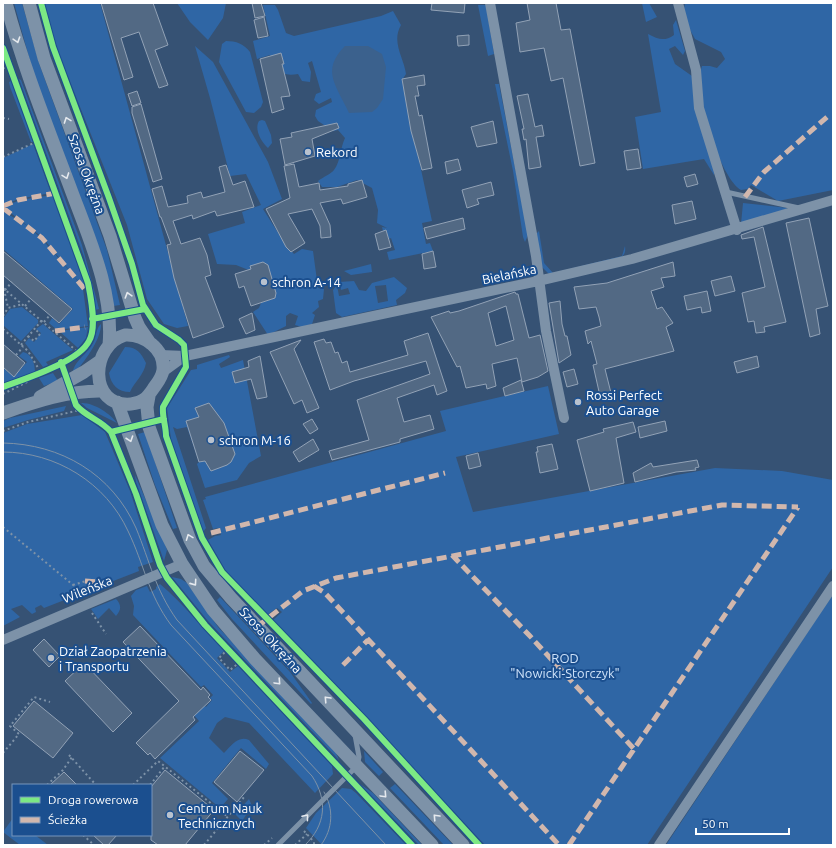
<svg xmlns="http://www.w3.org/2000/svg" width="836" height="848" font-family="Ubuntu,sans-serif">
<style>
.green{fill:#2f66a5;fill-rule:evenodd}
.water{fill:#3b618d}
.building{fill:#526984;stroke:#92a2b6;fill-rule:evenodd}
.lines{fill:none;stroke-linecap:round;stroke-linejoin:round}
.path{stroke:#7d92a8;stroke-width:2;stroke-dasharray:2 3;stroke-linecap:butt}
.service{stroke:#7d92a8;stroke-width:5}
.minor{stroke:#7d92a8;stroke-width:10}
.tertiary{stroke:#7d92a8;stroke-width:13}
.tram{stroke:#7e92a7;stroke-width:1}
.quiet{stroke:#d1b7ad;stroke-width:5;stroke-dasharray:10 5;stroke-linecap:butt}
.cycleway-casing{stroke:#1b4f8f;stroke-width:8}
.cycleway{stroke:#7ce984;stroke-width:6}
.oneway{stroke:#e5e9ee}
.poi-dot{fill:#b9c2ce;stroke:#1b4f8f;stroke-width:1.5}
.labels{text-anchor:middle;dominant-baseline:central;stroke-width:4;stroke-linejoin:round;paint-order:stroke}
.poi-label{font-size:13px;fill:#fff;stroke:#1b4f8f;text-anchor:start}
.street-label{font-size:13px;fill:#fff;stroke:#1b4f8f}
.park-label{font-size:13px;fill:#cfe3fa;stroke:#1b4f8f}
</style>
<rect width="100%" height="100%" fill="#365274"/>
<path class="green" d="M14,3H22L40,66L107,250L120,305L113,306L32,68Z
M44,3H100L188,326L177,328L164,324L147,299L127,225L55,44Z
M177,3H226L223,18L208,40L190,22Z
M642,3H649L657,17L646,22Z
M685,3H833V190L778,201L751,185L748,189L741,190C719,177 693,90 702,66H710L717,68L725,59L721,52L695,39L689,28L684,9Z
M263,5H275L278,10L286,33L294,36L381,16L393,11L401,25C391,42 404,58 406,74L402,80L432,221L422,223L426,244L430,243L433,251L389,260L387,252L395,250L391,238L389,239L386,231H383L382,227L387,228L377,223L378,210L372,188L357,180L337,187H322L318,181C323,177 331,174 334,170C341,161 340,148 345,138L338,130L333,131L318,121L315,116L316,110L332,102L331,98L319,104L314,100L316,94L321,92L312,61L308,63L311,72L310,82L302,81L298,74C281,77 274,70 270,55L257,59L253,41L270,36Z
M478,5H486L494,54L488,56Z
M676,20L685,51L683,55L675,46L669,49L675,64L692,76L714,166V175L704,159L643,169L635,117L661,112L648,34C658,39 664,42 674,35L673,25Z
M226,41C236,41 244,44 250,52L263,102L261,107L254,113L246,112L219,62L222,44Z
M195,46L213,62L268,162L282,199L263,209L282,239L294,254L302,249L313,251L318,288L324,289L323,299L318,301L319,307L312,313L315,315L312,324L302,327L295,325L298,316L290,313L286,316V326L268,335L253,312L259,308L261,303L251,271L236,265L217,264L208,234L245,223L242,212L261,205L246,174L230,176L210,98Z
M19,79L21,80L82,245L99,309L95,310L94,296L84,257Z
M11,81L33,142H31L10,87L9,82Z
M495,84H499L528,235L525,242L523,237L513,171Z
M262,120L265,121L271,135L272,143L268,148C261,142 254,129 259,121Z
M33,144L51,193L18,199L3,206V158Z
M52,195L84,283V288L42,237L3,207L20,200Z
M743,203L788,208L757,221L741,224Z
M3,211L26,225L41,238L74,276L83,289L88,326L57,330L49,323L52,318L59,324L73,309L3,249Z
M539,231L544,263L553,273L622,256L625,246C626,253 624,257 617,259L549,274L540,265L536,234Z
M371,264L372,272L351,275L344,271Z
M394,277L407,288L405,293L396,300L397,305L342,317L336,313L333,290L337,285L339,296L350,294L348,288L341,290L339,282L354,281L359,290L366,291L372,283ZM386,285L388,301L378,303L375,286Z
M22,307L38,320V323L21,341L4,326L3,319L10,309Z
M43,324L73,350L46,362L48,365L43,367L25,343L29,338L34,342L41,333L36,329Z
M101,324C102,338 83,365 73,374C72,363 87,354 92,345C97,338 95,329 101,324Z
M88,327L86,338L78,348L59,331Z
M125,347C137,347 141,353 146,363C144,375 135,381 130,392C118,392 111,385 109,373Z
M23,352C32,354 35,364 35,372L3,383V368L14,377L27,362L19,356Z
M229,355L230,357L219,364L221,368L243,360L261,456L249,463L237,480L205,488L197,464L199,462L187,427L177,429L173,427L206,528L203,532L171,439L167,408L191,370L197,369V365Z
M53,373L58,381L44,386L39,378Z
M548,386L559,434L456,457L473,512L715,468L782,471L833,480V567L647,845H485L273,620L282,612L277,608L267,615L227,573L208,540L215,536L221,535L218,528L213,529L203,500L206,499L205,497L446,431L440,411Z
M81,403C93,402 111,414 117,423L87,408Z
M66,406L64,411L28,420L3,428V421L10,418Z
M82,415L105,432L130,491L153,562L138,567L139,571L44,608L41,605L35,608L36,612L32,614L22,605L11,609L20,617L3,626V433L27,424Z
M145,432L177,528L173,529L155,485L138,434Z
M135,475L165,544L167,550L164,561L136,482Z
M172,577L181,579L187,583L218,627L336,753L339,760L208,621Z
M160,584C183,603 203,629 224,651L217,658L230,672L238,666L332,766L333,774L315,793L249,723L225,717L217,723L209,738L224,753C231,746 238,735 249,740L269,764L266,769L241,748L212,783L228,799L220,808L160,758L199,721L193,714L203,704L206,707L212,700L210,698L213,695L204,685L201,687L133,615L134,606L131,596L136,590L147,586L150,592L156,589V587Z
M833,595V845H666L823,609Z
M220,597L290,672L312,703L311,704L232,619L217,600Z
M116,599C122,605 121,610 116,616L109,608L98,619L91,609Z
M364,751L383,772L379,776L365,762Z
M360,784L373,793L422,845H419Z
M395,784L453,845H444L390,788Z
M342,788L351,789L356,793L406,845H322L306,828L316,813Z
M249,799L252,806L242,821L235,814Z
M13,818V835H35L48,845H20L3,832Z"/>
<path class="water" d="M345,46H368L382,54L386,67L383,99L377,108L372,112L349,113C337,86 320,71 345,46Z"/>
<path class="building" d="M101,3H153L168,45L155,50L168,85L159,88L139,32L121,38L133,77L124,80Z
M252,3H261L265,16L255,18Z
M432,3H465L464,13L431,10Z
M527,3H556L561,30L570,29L595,163L580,166L563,78L551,81L544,48L520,52L516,23L530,20Z
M264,17L268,36L258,38L254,20Z
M469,35V45L458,46L457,36Z
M281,53L284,64H282L290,96L281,97L284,109L272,113L260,59Z
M424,75L425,85L417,86L419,96H415L419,116L422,115L432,168L422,170L411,131L402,79Z
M137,91L141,103L132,106L128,94Z
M528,94L535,127L542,125L544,136L536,137L541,167L529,169L526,139L524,140L522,129H524L517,96Z
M141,104L162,179L153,182L132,113V107Z
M493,121L497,143L477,147L471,127Z
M337,123L339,128L312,139L315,156L285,165L280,139L292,137L291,133Z
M638,149L641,168L627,170L624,151Z
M458,159L461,170L447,174L445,162Z
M294,164L299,187L319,183L320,190L348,186V184L362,180L367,197L343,204L341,199L320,203L330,225L331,237L321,238L320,226L312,209L288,214L305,243L291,252L286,247L266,209L290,198L284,166Z
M226,165L233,185L245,181L254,207L217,216L215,211L193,219L192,215L173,221L181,244L200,238L207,255L211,275L205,277L224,327L193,338L174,278L167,245L171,244L161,217H160L152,189L162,186L168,207L188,203L187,196L201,192L203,198L225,192L219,167Z
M695,174L698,184L687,187L684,177Z
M491,182L494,195L477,199L479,204L467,208L462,190Z
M692,201L696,219L675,224L672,205Z
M463,218L465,229L427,239L424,228Z
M809,218L828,306L816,309L820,334L810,337L786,223Z
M763,227L786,322L764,327L765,332L756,333L754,321L748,322L742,293L765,287L754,237L742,239L741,235Z
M386,230L391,247L379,250L375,234Z
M3,251L72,309L59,323L3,275Z
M433,251L436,267L424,269L422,254Z
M263,262L268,265L276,293L275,298L251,306L244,286L239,288L235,274L251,269L250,266Z
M673,262L675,276L661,278L664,287L651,291L657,309L662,307L673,323L666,327L674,351L605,369L611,393L600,396L593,365L597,364L591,341L588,344L585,331L601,326L599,317L596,307L579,309L574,287L607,283Z
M731,276L735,291L715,296L711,281Z
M707,291L711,311L702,313L701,307L687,310L684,296Z
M515,292L516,294H518L529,338L540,335L548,371L538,377L522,382L517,358L492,364L496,386L487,389L486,384L466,388L460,366L457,367L431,317L449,311L450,313L459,311ZM506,306L514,340L496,346L488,313Z
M560,301L562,324L565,336H567L571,355L559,363L549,303Z
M252,313L255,330L246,334L239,319Z
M428,333L447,391L437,395L434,385L397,398L404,422L430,415L434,429L400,439V442L332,460L329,451L369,440L357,400L430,374L426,361L354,381L330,390L314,342L324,339L326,343L331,342L335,353L338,352L342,363L347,361L350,372L408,355L404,341Z
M301,340L294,349L319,408L307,413L302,400L294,404L270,352Z
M3,344L25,363L14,377L3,367Z
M260,356L267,397L257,399L251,379L235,383L232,372L249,367L248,361Z
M757,356L759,367L737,373L734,362Z
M574,369L578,384L567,387L563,372Z
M521,380L524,391L505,396L503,388Z
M209,403L224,423L235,454L231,462L227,465L211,471L205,461L199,462L186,421L199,417L195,408Z
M312,419L318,429L310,434L303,424Z
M665,421L667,431L640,438L638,427Z
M633,422L636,432L616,438L624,483L590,491L577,440L604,432L603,429Z
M313,439L319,450L299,462L293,452Z
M552,444L558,469L540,473L536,452H538L537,447Z
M478,453L481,466L469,469L466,456Z
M697,460L699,467L695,468L696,470L676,472L635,482L633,473L651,463L653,467Z
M140,626L201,690L203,687L210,695L208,697L211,700L193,717L195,720L155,759L150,753L148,755L136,743L179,701L123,642Z
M44,639L60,656L49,667L33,650Z
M84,663L132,713L113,732L65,681Z
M34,701L73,733L53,758L13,726Z
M240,751L264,770L237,802L214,782Z
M165,770L214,810L185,845H158L151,840V787Z
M64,772L77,785H50Z
M93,835H117L108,845H104Z"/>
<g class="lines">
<path class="path" d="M3,69L8,63
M3,118L9,119
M3,157L36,142
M3,288L79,353
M4,289L8,308
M5,290L12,282
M25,306L31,299
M3,316L8,308L23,304
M44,322L50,315
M3,329L28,351L41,373
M28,336L34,341L40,334L35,329
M21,345L42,320
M16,355L23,347
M3,394L27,382L34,376
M3,431L28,422L80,410
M3,527L78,589L81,596
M73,585L86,581
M92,613L106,634
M228,649L219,658L230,670L240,662
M3,753L19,734L10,726L34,697L50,702
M69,755L96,785
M47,785L63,770L72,757
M133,785L158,761L228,817
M150,785L165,766
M304,831L314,842V845
M83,835L94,845
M204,845L245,796
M264,845L272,838
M295,845L307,834"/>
<path class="service" d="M726,192L799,208
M278,845L357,766L359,757L355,735"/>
<path class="minor" d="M490,3L536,256L546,331L564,418
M678,3L696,70L699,108L737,230
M160,355L185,356L538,281L632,259L833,200
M163,372L185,356
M3,640L182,564
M659,845L833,586"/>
<path class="tertiary" d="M6,3C23,66 47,126 70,187C88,236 114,292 109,345
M29,3L44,58L110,236L135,318L139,327L150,343
M125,335C144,334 165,349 163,370C162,378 157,383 153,389C147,398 142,403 131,404C88,408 90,345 125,335Z
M149,396L147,407L149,427L190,540L204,566L231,598L463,845
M40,397L84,372L100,361
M117,402L162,525L182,564L213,610L255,659L432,845
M3,413C34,402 70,390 103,391"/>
<path class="tram" d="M3,443C61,444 112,474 136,528C150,562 155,589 177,620L386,845
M3,452C56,452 106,483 128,531C144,564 148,594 171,625L312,776C328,800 326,825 305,845
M321,845C333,829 334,809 324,792"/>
<path class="quiet" d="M745,197L764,172L827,117
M3,206L18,200L56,193
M3,208L42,238L87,292
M55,331L85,327
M211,533L445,473
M452,555L529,635L635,750
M85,581L98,582L107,586
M314,586L325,593L559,845
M258,626L303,591L336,578L722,505L798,507
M343,665L368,640
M569,845L798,507"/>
<defs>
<path id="cycleway" d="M41,3L53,47L109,198L132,264L143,305L156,325L179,340L184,345L186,367L163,407C162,417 166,426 166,436L202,538L222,572L364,719L479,845
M3,48L88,283C91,298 97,328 89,341C79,362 24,379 3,387
M92,319L145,309
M61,362L76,405C86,417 101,420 111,432L136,494L160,565L167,578L205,625L412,845
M111,432L164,419"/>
</defs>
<use href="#cycleway" class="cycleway-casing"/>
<use href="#cycleway" class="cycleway"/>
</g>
<defs><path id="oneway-chevron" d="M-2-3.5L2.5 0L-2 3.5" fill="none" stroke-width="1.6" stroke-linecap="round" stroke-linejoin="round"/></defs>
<g class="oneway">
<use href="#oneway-chevron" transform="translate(17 40) rotate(72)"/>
<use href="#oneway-chevron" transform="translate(67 120) rotate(-110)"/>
<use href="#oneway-chevron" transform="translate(66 176) rotate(70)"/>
<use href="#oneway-chevron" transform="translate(128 295) rotate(-107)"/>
<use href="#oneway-chevron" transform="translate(130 439) rotate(71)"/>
<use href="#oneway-chevron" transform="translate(189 537) rotate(-111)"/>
<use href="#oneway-chevron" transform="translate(194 583) rotate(55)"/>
<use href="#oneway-chevron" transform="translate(278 682) rotate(47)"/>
<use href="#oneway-chevron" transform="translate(327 699) rotate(-133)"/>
<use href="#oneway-chevron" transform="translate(384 795) rotate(47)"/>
<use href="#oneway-chevron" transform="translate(306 817) rotate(-50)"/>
<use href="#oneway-chevron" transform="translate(436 817) rotate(-133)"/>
</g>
<g class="poi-dot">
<circle cx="308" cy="152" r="4"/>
<circle cx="264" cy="282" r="4"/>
<circle cx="578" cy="402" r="4"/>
<circle cx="211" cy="440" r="4"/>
<circle cx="51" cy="658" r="4"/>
<circle cx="170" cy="815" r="4"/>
</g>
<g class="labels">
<g class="poi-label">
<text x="316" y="152">Rekord</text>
<text x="272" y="282">schron A-14</text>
<text x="586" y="395">Rossi Perfect<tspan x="586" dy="15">Auto Garage</tspan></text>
<text x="219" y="440">schron M-16</text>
<text x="59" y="651">Dział Zaopatrzenia<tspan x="59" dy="15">i Transportu</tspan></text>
<text x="178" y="808">Centrum Nauk<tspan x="178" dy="15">Technicznych</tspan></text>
</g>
<g class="street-label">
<text transform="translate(87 174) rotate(70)">Szosa Okrężna</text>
<text transform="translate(509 274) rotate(-12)">Bielańska</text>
<text transform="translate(87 589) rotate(-22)">Wileńska</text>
<text transform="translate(271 640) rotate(47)">Szosa Okrężna</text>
</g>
<g class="park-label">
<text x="565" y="658">ROD<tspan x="565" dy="15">"Nowicki-Storczyk"</tspan></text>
</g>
</g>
<rect width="836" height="848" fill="none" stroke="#ffffff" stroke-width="8"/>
<rect x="12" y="784" width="140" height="52" fill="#1b4f8f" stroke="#7695bc"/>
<rect x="20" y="797" width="20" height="6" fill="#7ce984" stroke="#7695bc"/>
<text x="48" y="804" font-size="12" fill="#ffffff">Droga rowerowa</text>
<rect x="20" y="817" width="20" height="6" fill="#d1b7ad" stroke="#7695bc"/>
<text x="48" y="824" font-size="12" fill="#ffffff">Ścieżka</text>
<path d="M696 828v6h93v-6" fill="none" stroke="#ffffff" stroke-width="2"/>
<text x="702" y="828" font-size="12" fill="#ffffff" stroke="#1b4f8f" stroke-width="3" paint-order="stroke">50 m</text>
</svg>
